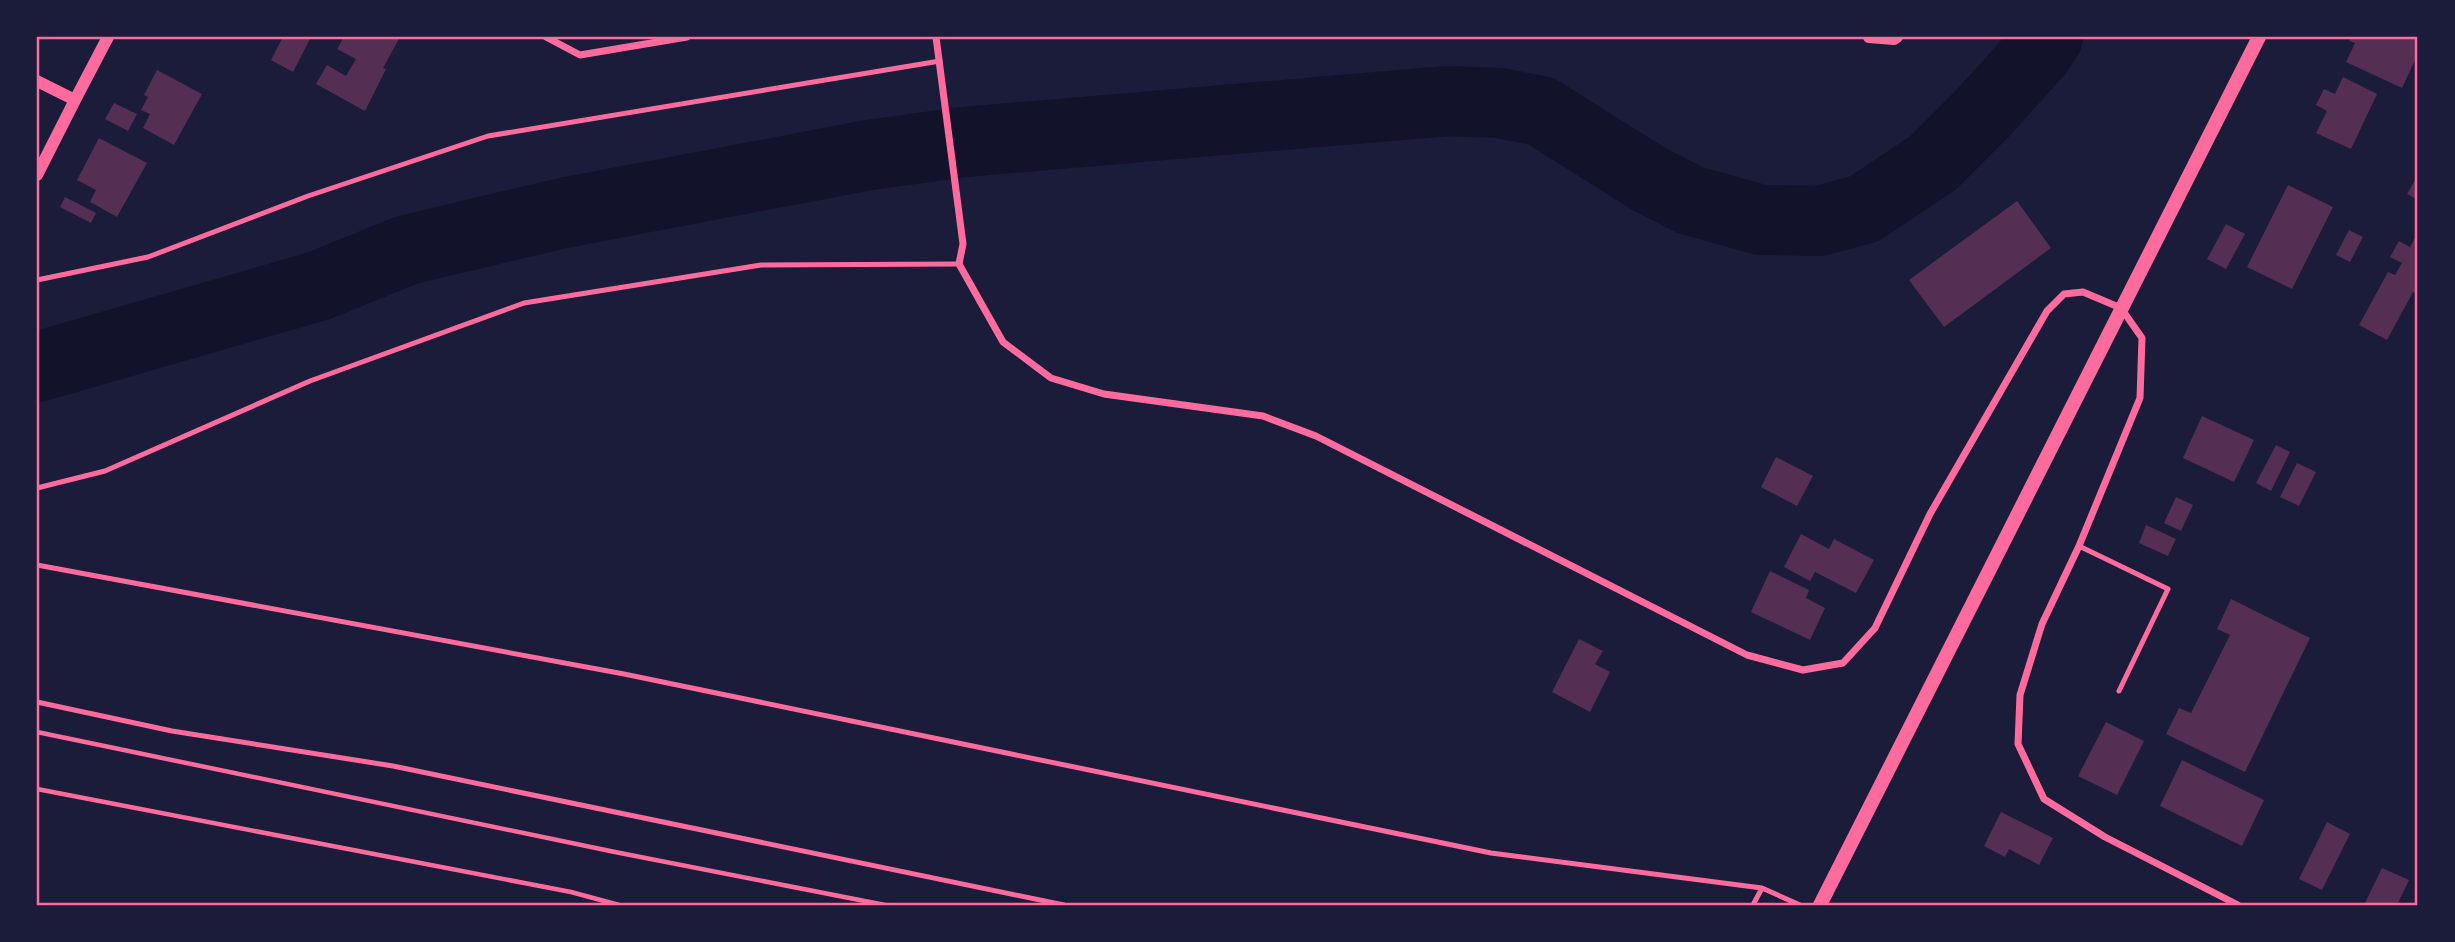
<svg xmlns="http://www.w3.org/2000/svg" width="2455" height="942" font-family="Ubuntu,sans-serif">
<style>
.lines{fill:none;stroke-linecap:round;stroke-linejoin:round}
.river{stroke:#12122b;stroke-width:70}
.building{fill:#542f53}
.path{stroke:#ff6b9d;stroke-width:4.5}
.service{stroke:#ff6b9d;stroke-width:5}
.minor{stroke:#ff6b9d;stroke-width:7}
.tertiary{stroke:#ff6b9d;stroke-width:12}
.secondary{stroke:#ff6b9d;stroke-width:14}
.neatline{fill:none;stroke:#ff6b9d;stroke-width:2.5}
</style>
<rect width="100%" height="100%" fill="#1b1b3a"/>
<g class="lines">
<path class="river" d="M37,367L318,286L407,250L563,213L869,155L964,142L1448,101L1499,103L1541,111L1649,179L1690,200L1761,220L1819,221L1864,209L1933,163L1983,113L2038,52L2048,37"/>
</g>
<path class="building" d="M283,37H311L293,72L271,60Z
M344,37H400L383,68L386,69L365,111L316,84L327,65L346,76L356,59L337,49Z
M2351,37H2418V54L2402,88L2346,62L2355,43L2349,41Z
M157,70L202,94L174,145L143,128L150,114L141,110L148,97L144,95Z
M2343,77L2377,94L2351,149L2316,133L2327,111L2316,105L2324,89L2335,94Z
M114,103L137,114L128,131L105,119Z
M99,138L147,163L117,217L90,202L96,190L77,180Z
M2418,175V200L2407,194Z
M2288,185L2333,207L2292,289L2247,267Z
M65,197L96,213L91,223L60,207Z
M2017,201L2051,248L1944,327L1909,280Z
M2226,224L2245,234L2226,269L2207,259Z
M2349,230L2363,237L2350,262L2336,255Z
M2418,232V294L2413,292L2387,340L2359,325L2388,272L2395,275L2402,263L2390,257L2399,241L2410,247Z
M2202,416L2254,440L2234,482L2183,458Z
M2276,445L2290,452L2271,491L2256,483Z
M1776,457L1813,476L1797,506L1761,487Z
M2297,463L2316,472L2299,506L2280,497Z
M2176,497L2193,505L2181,531L2164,523Z
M2146,525L2176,539L2168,556L2139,543Z
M1801,534L1829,549L1834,539L1874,560L1856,593L1815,572L1810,581L1784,567Z
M1770,571L1809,590L1806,598L1825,608L1810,640L1751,612Z
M2231,599L2310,638L2245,772L2166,734L2179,708L2191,713L2230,635L2217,629Z
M1579,639L1603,651L1595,664L1610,672L1590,712L1552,692Z
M2106,722L2144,741L2117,795L2078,776Z
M2182,760L2264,800L2242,846L2160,806Z
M2001,812L2053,838L2039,865L2009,849L2005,857L1984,846Z
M2327,822L2350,834L2322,890L2299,879Z
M2382,868L2409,880L2397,905H2364Z"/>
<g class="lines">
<path class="path" d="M37,732L615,852L885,905
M37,789L571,892L619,905"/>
<path class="service" d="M37,280L148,257L308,196L488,136L940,61
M37,488L105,471L310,381L524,303L761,265L959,264
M2079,546L2168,589L2119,691
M37,565L624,674L1491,853L1762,888L1800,905
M37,702L172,731L393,766L1064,905
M1753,905L1762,888"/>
<path class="minor" d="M546,37L580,55L687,37
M936,37L963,244L959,264L1003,342L1051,378L1104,394L1263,416L1316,436L1747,655L1803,670L1843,663L1875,628L1930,514L2047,311L2064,294L2083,292L2121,308L2142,338L2140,398L2079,546L2042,624L2020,695L2018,744L2044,799L2105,837L2238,905"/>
<path class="tertiary" d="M1869,37L1894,39L1897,37
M37,81L75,100L108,37
M37,175L75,100"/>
<path class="secondary" d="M1820,905L2259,37"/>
</g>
<rect width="2455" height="942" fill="none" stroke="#1b1b3a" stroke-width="77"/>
<rect x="38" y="38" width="2378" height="866" class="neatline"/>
</svg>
